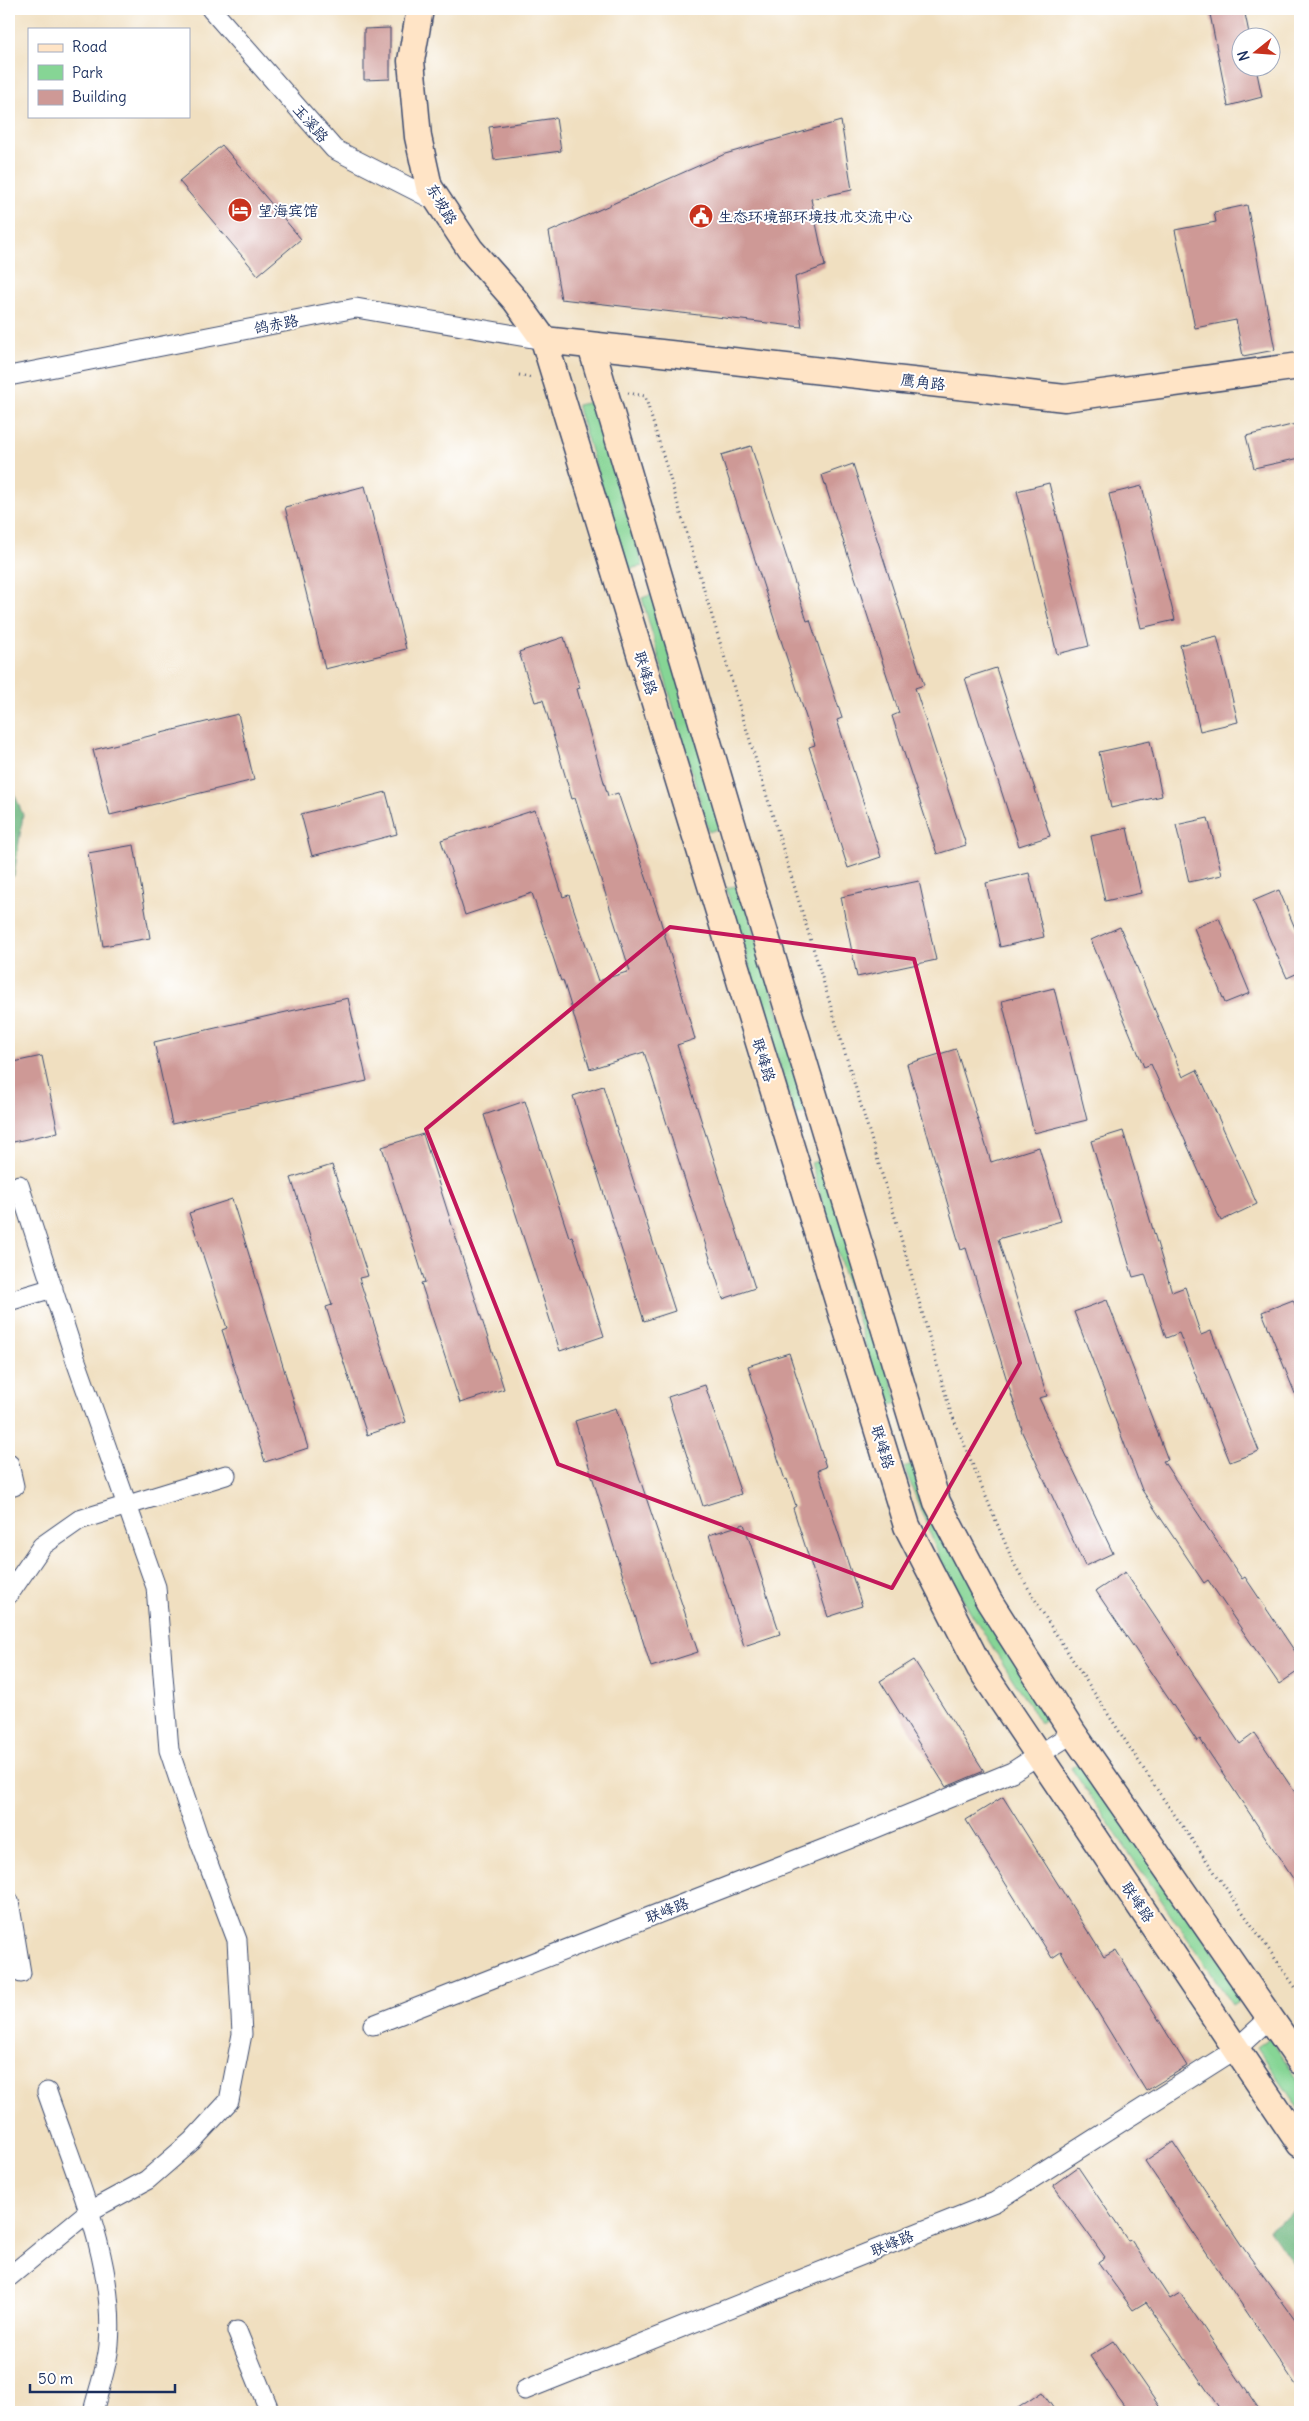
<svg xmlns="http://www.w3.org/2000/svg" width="1309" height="2421" font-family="Delius,'LXGW WenKai TC',sans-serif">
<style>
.green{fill:#86d595;stroke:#50827a}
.forest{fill:#6cb67e;stroke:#44726e}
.building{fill:#ce9996}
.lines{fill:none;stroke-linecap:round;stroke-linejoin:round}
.street-casing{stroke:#3b496d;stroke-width:21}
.secondary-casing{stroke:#3b496d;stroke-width:29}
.path{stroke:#3b496d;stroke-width:3;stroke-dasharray:1 4;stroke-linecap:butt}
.street{stroke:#fff;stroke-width:19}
.secondary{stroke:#ffe4c6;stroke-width:26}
.marked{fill:none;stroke:#c2185b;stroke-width:4;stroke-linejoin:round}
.labels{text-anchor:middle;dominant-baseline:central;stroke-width:4;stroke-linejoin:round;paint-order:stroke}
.street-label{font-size:15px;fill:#1b2f5e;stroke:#fff}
.poi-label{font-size:15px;fill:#1b2f5e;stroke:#fff;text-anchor:start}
</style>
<rect width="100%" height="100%" fill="#fff"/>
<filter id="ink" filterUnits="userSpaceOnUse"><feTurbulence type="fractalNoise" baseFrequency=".02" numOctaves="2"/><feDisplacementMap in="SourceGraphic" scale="10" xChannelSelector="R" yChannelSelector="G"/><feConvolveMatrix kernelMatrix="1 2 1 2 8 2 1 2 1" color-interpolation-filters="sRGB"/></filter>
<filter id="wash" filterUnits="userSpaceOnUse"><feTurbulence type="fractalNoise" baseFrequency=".0096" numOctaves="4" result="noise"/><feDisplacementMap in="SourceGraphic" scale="20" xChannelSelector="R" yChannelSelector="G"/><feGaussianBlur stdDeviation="1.12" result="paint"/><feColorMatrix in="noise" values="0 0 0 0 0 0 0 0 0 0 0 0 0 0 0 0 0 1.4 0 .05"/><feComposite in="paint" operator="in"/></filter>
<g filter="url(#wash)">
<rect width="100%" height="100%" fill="#f0dfc0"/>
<path class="green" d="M591,402L643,566L627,569L577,405Z
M653,594L723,827L709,832L642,598Z
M740,885L808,1112L795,1116L726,888Z
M824,1159L898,1403L884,1407L811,1163Z
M917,1462L1052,1715L1040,1723L945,1571L904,1467Z
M1083,1760L1245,1997L1233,2005L1071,1768Z
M1270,2038L1300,2083V2111L1257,2047Z"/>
<path class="forest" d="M9,781L23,815L14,876L9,879Z
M1300,2208V2275L1269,2230Z"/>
<g id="blocks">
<path class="building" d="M1209,9H1244L1250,38H1242V68H1256L1262,97L1228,106Z
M390,28V79L364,80V29Z
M556,118L561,151L494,160L489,127Z
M841,121L852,190L811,199L825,266L795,277L802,327L561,299L549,232L725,154Z
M222,145L301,239L258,275L179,181Z
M1247,205L1275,350L1243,356L1236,320L1195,328L1175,230L1216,222L1214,212Z
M1300,423V458L1254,468L1246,436Z
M751,446L807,621L810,620L842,718L837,720L881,857L848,868L809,747L815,745L721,455Z
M853,464L924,685L915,688L966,845L937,854L892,716L899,713L822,475Z
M1049,483L1089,646L1057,654L1017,491Z
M365,486L406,649L325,669L285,507Z
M1142,486L1175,620L1141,628L1109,494Z
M1217,636L1238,722L1200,731L1180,645Z
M564,637L580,688L577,689L608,796L618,793L660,919L695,1039L677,1045L755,1288L723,1299L644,1052L590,1069L563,980L561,981L532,893L465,915L441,840L535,810L563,897L569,895L598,981L630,971L575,798L572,799L543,700L535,702L519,652Z
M996,668L1050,836L1019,846L965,678Z
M238,714L254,780L110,815L93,750Z
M1150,741L1162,796L1111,808L1099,752Z
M386,792L397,834L312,856L301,814Z
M1208,818L1222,875L1189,882L1176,825Z
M1127,828L1141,893L1105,901L1091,836Z
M134,845L150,938L103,946L88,853Z
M1029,873L1044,937L1000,947L986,883Z
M919,881L936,960L857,977L841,897Z
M1279,890L1300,940V972L1287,978L1253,901Z
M1219,918L1250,993L1225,1003L1194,928Z
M1120,927L1183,1077L1197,1070L1257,1204L1221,1221L1151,1064L1144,1067L1091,940Z
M1054,988L1087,1120L1034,1133L1002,1001Z
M348,998L367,1081L172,1124L154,1042Z
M956,1049L991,1162L1039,1147L1061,1221L998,1239L1047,1396L1039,1398L1113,1553L1085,1566L1021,1430L1022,1429L966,1248L961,1250L907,1064Z
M42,1056L58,1132L9,1143V1063Z
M603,1086L675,1311L644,1321L573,1096Z
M525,1101L569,1237L572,1236L604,1336L560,1351L484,1115Z
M1123,1131L1172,1292L1185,1287L1201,1335L1211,1331L1259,1451L1230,1462L1179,1333L1166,1338L1145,1274L1133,1277L1091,1141Z
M423,1134L504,1389L460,1403L421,1283L425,1282L382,1147Z
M332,1165L368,1276L359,1278L406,1422L367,1435L326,1307L332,1305L291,1178Z
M232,1199L308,1448L265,1462L222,1330L227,1328L189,1213Z
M1107,1300L1168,1460L1163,1461L1242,1579L1245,1577L1300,1659V1670L1279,1684L1208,1580L1204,1583L1142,1490L1074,1312Z
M1293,1300L1300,1317V1406L1262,1312Z
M789,1353L826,1467L818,1470L862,1606L828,1617L793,1508L796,1506L787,1479L785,1480L748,1366Z
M705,1385L741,1494L703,1506L668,1397Z
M616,1408L698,1652L651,1667L575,1421Z
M744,1524L780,1634L744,1646L709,1535Z
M1125,1572L1240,1744L1255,1733L1300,1800V1889L1200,1739L1197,1741L1096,1591Z
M914,1660L984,1771L946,1787L880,1681Z
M1003,1797L1104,1957L1116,1950L1187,2066L1146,2091L1061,1952L1052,1958L966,1820Z
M1173,2142L1244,2249L1300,2326V2391L1145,2161Z
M1078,2167L1128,2241L1131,2240L1170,2299L1180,2293L1261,2412H1222L1146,2302L1133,2310L1098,2262L1105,2257L1053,2185Z
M1114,2341L1163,2412H1128L1090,2356Z
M1042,2392L1056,2412H1012Z"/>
</g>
</g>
<g filter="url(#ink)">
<use href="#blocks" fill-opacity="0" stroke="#3b496d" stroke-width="1"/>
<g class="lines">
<defs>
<path id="street" d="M211,9L334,149L438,202
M9,376L356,308L544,340
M9,1301L53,1288
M9,1464L14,1486
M9,1594L42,1546L79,1520L226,1475
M9,1901L21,1973
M373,2025L849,1839L1012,1772L1073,1733
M47,2092C74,2171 116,2261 109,2345C107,2368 98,2391 93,2412
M9,2277L88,2212L147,2180L192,2141L229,2101L242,2034L237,1940L200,1842L169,1750L156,1587L76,1361L19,1185
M237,2331L270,2412
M525,2390L995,2202L1236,2049L1271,2017"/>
<path id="secondary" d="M420,9L411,61L418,137L429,187L470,249L516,301L544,340L907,1526L980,1668L1300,2144
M544,340L1065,398L1300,366
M591,346L741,854L937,1502L989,1601L1073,1733L1300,2061"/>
</defs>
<use href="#street" class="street-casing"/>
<use href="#secondary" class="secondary-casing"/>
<path class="path" d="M519,375L533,378
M628,393L645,396L895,1217L950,1410L1013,1562L1050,1625L1160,1794L1300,1994"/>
<use href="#street" class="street"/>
<use href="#secondary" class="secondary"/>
</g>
</g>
<path class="marked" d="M670,927L914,959L1020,1363L892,1588L558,1464L426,1129Z"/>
<defs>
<symbol id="hotel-disc" viewBox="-11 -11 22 22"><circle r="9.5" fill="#c8321e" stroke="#fff"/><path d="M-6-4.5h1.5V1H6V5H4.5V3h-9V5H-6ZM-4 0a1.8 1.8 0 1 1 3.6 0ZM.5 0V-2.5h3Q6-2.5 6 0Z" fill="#fff"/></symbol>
<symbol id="civic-disc" viewBox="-11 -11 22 22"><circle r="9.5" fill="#c8321e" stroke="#fff"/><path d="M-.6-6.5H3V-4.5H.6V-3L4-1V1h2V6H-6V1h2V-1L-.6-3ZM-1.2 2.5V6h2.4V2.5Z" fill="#fff"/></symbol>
</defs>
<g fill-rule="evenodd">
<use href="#hotel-disc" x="226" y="196" width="28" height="28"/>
<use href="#civic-disc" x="687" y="202" width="28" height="28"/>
</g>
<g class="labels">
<g class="street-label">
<text transform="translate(311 123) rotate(49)">玉溪路</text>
<text transform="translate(442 204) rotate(60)">东坡路</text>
<text transform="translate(276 324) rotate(-11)">鸽赤路</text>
<text transform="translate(923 382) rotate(6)">鹰角路</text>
<text transform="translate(646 673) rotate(73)">联峰路</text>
<text transform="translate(764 1060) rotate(73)">联峰路</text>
<text transform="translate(883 1447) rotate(73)">联峰路</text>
<text transform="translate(1138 1902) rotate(56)">联峰路</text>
<text transform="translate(667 1910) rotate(-21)">联峰路</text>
<text transform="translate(892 2243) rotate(-22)">联峰路</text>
</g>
<g class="poi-label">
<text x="258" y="210">望海宾馆</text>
<text x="718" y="216">生态环境部环境技术交流中心</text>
</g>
</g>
<rect width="1309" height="2421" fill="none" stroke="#fff" stroke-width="30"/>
<rect x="28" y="28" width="162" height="90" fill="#ffffff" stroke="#a4acbf"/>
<rect x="38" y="44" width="25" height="8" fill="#ffe4c6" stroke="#a4acbf"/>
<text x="72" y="52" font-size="15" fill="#1b2f5e">Road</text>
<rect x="38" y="65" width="25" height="15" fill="#86d595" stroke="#a4acbf"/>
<text x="72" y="78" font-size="15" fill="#1b2f5e">Park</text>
<rect x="38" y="90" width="25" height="15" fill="#ce9996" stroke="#a4acbf"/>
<text x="72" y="102" font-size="15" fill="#1b2f5e">Building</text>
<g transform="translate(1256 52) rotate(253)"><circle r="24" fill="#ffffff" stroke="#a4acbf"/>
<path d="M0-4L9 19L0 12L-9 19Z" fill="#c8321e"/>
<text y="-8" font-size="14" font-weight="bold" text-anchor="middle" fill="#1b2f5e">N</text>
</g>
<path d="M30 2384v8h145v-8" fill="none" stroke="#1b2f5e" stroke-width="2.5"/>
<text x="38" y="2384" font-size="15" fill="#1b2f5e" stroke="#ffffff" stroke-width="4" paint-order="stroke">50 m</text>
</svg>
